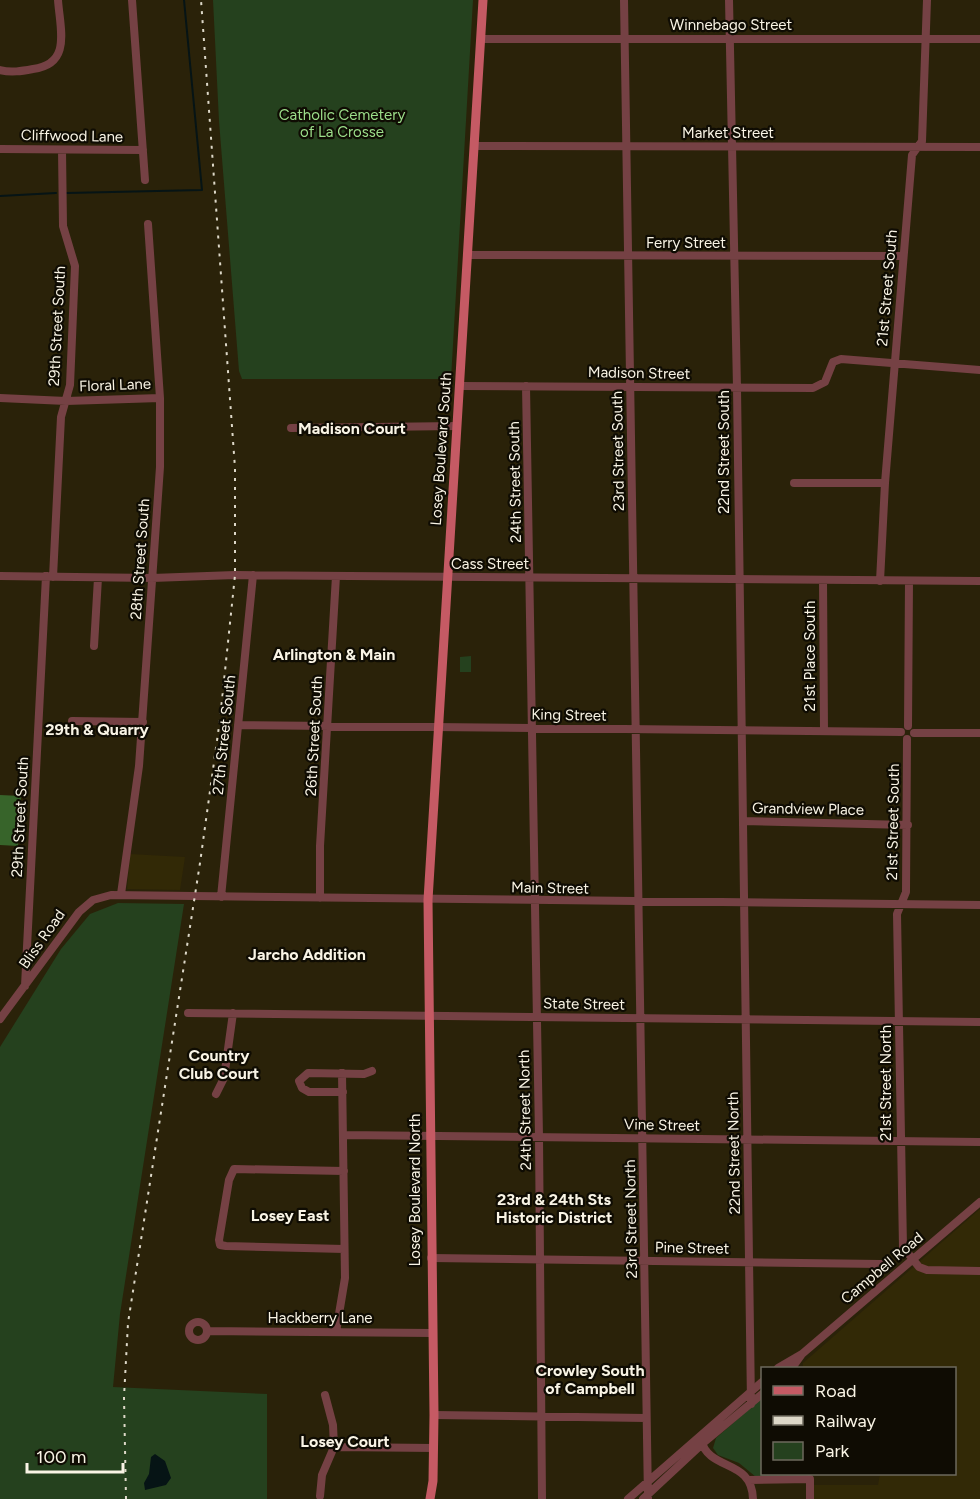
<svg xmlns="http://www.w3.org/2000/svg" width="980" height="1499" font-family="Figtree,sans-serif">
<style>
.built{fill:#322906}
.green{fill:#25411e}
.forest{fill:#37642a}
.water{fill:#061415}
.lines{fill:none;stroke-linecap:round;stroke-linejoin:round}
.stream{stroke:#061415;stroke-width:2}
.minor{stroke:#754144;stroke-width:8}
.major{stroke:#c55a64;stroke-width:9}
.rail{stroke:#ddd8c8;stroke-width:2;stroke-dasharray:3 6;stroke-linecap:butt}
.labels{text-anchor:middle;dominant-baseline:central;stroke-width:4.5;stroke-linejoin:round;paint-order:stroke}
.street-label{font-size:15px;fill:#f9f4e5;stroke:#0f0c03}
.park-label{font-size:15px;fill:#9cde8a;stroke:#0f0c03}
.neighbourhood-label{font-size:16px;font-weight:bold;fill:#f9f4e5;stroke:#0f0c03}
</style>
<rect width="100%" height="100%" fill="#2a2209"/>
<path class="built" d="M130,854L185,857L180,890L127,889Z
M980,1209V1499H812V1485H878L880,1474H954V1368H803V1363Z"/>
<path class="green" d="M213,0H473L451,379H242L239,371L219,121Z
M471,656V672H460V657Z
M118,903L184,904L120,1314L113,1387L267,1394V1499H0V1047L61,949L90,914Z
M762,1398V1474H803V1477H756L739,1463L718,1455L713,1448L716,1438Z"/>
<path class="forest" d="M0,795L21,796L18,846L0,845Z"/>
<path class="water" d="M155,1454L165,1461L171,1478L166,1485L145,1490L144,1483L149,1474L151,1457Z"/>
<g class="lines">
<path class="stream" d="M67,193L202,190L184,0
M0,196L56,193"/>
<path class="minor" d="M132,0L145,180
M624,0L648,1499
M729,0L737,388L751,1404
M481,39H980
M0,70C11,73 22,71 33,69C72,64 60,29 58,0
M475,146L980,147
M0,149L143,150
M468,255L903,256
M460,386L813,388L825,382L833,362L841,359L980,370
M526,386L539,1137L542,1499
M0,398L66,401L160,398
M291,428L457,426
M794,483H885
M0,576L152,578L235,575L980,581
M53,577L61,417L70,385L75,266L63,226L62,150
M823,580L824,731
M880,581L885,483L912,155L922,141L927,0
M94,646L98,578
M72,721L143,722
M238,725L901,732
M908,726L909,581
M914,733H980
M907,739L906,892L897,914L903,1247L919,1267L927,1270L980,1271
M743,821L908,825
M121,894L139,766L160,467V398L148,224
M221,897L253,575
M320,898V846L336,576
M25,986L46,576
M188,1013L980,1022
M0,1019L79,912L93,900L111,895L980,905
M343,1092H309L302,1088L299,1081L308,1073L364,1074L372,1071
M216,1094L224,1078L233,1013
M343,1135L980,1142
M344,1171L234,1169L229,1180L219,1240L220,1245L226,1246L344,1249
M431,1258L881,1264
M189 1331a9 9 0 1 1 18 0a9 9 0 1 1-18 0Z
M208,1331L432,1333
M336,1332L345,1278L342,1073
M778,1368L802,1354
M792,1368L802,1354L980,1202
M434,1415L646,1418
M701,1440C709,1472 752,1458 753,1499
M334,1447L434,1448
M749,1480L810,1479V1499
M320,1496L322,1475L334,1447L333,1425L325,1395
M628,1499L762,1382
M643,1499L702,1444L762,1394"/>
<path class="major" d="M430,1499L433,1481L434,1415L428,900L483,0"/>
<path class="rail" d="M126,1499L124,1397L128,1323L200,863L220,719L235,575V468L201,0"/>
</g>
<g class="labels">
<g class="street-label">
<text x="731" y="25">Winnebago Street</text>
<text x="728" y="133">Market Street</text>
<text transform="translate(72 136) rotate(1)">Cliffwood Lane</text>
<text x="686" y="243">Ferry Street</text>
<text transform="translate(887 288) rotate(-85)">21st Street South</text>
<text transform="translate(57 326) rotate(-87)">29th Street South</text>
<text transform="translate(639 373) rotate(1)">Madison Street</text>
<text transform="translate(115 385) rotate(-2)">Floral Lane</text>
<text transform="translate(441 449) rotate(-86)">Losey Boulevard South</text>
<text transform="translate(618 451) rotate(-91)">23rd Street South</text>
<text transform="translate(724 452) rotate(-90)">22nd Street South</text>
<text transform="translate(515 482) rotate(-91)">24th Street South</text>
<text transform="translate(140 559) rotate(-86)">28th Street South</text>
<text x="490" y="564">Cass Street</text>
<text transform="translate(810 656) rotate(-90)">21st Place South</text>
<text transform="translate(569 715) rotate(1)">King Street</text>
<text transform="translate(224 735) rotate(-84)">27th Street South</text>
<text transform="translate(314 736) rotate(-87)">26th Street South</text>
<text transform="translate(808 809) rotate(1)">Grandview Place</text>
<text transform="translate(20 817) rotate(-87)">29th Street South</text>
<text transform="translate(893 822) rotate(-89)">21st Street South</text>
<text transform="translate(550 888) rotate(1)">Main Street</text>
<text transform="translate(42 939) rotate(-55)">Bliss Road</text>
<text transform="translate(584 1004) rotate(1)">State Street</text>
<text transform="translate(886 1083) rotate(-90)">21st Street North</text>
<text transform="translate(525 1110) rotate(-91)">24th Street North</text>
<text transform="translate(662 1125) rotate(1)">Vine Street</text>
<text transform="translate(734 1153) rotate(-91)">22nd Street North</text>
<text transform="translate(415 1190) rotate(-90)">Losey Boulevard North</text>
<text transform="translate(631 1219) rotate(-91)">23rd Street North</text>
<text transform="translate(692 1248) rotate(1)">Pine Street</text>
<text transform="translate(882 1268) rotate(-40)">Campbell Road</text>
<text x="320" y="1318">Hackberry Lane</text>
</g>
<g class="park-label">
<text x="342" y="115">Catholic Cemetery<tspan x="342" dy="17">of La Crosse</tspan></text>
</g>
<g class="neighbourhood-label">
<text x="352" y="428">Madison Court</text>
<text x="334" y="654">Arlington &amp; Main</text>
<text x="97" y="729">29th &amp; Quarry</text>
<text x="307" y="954">Jarcho Addition</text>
<text x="219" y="1055">Country<tspan x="219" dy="18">Club Court</tspan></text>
<text x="554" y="1199">23rd &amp; 24th Sts<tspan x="554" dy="18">Historic District</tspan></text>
<text x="290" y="1215">Losey East</text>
<text x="590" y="1370">Crowley South<tspan x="590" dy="18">of Campbell</tspan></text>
<text x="345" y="1441">Losey Court</text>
</g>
</g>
<rect x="761" y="1367" width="195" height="108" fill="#0f0c03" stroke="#6d695d" stroke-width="1.5"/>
<rect x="773" y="1386" width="30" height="9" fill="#c55a64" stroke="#6d695d" stroke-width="1.5"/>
<text x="815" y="1397" font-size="18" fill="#f9f4e5">Road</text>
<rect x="773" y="1416" width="30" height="9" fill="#ddd8c8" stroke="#6d695d" stroke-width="1.5"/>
<text x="815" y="1427" font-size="18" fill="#f9f4e5">Railway</text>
<rect x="773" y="1442" width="30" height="18" fill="#25411e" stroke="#6d695d" stroke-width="1.5"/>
<text x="815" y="1457" font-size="18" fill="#f9f4e5">Park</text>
<path d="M27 1463v9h96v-9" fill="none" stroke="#f9f4e5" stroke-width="3"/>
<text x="36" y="1463" font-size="18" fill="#f9f4e5" stroke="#0f0c03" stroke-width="4.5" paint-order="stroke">100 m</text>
</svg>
